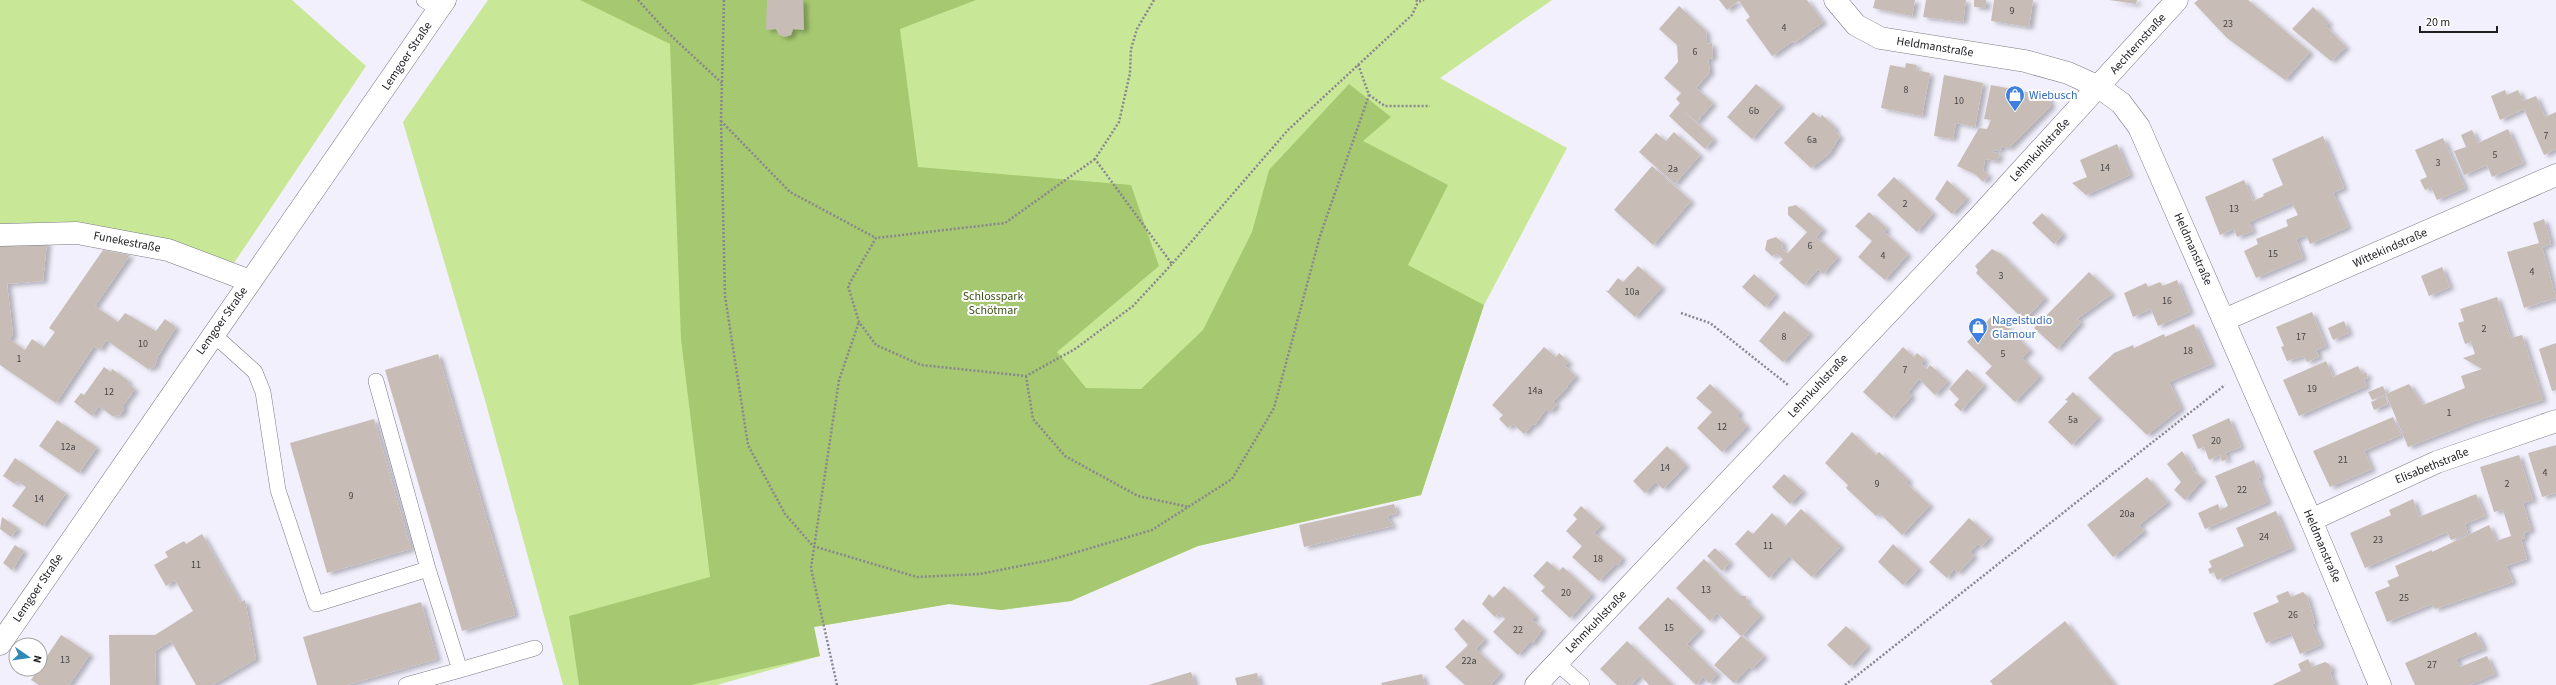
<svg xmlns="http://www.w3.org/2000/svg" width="2556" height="685" font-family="'Source Sans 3',sans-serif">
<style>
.green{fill:#c8e898}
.forest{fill:#a5c870}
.building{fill:#c8bdb6;filter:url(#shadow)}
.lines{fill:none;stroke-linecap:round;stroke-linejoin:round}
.service-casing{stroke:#7b7984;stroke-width:16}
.minor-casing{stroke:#7b7984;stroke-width:23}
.tertiary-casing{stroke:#7b7984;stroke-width:23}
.path{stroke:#88868e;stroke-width:2.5;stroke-dasharray:2 2;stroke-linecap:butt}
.service{stroke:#fff;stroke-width:15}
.minor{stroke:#fff;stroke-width:22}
.tertiary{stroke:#fff;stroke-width:22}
.labels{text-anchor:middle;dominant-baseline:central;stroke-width:4;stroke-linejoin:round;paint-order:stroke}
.number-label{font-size:10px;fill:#484546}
.street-label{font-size:12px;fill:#1e1d21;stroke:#fff}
.shop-label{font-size:12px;fill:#366cbe;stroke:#fff;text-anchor:start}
.park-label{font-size:12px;fill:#3b5112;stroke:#fff}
</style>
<defs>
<filter id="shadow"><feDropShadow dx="4.5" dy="2.5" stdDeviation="2" flood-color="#0004"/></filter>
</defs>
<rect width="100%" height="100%" fill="#f2f0fc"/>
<path class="green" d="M0,0H292L366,66L234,263L171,243L0,224Z
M488,0H1552L1440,78L1567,148L1484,305L1421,495L1198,546L1071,601L1001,610L949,604L814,627L820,656L717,685H563L485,400L403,122Z"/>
<path class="forest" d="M580,0H976L900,29L918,167L1131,185L1159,266L1057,352L1086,388L1141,389L1203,330L1252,232L1269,170L1349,84L1391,117L1363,141L1448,185L1408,265L1484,305L1421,495L1198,546L1071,601L1001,610L949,604L814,627L820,656L691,685H579L569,616L710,577L681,339L670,44Z"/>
<path class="building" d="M767,0H803L804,30L793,29L791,35L785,37L779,35L776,29L766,30Z
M1719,0H1807L1823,22L1794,43L1793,41L1772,56L1746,20L1750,17L1739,1L1727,10Z
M1875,0H1915L1912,16L1873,8Z
M1926,0H1966L1963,22L1923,17Z
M1974,0H1986V8L1974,7Z
M1994,0H2033L2029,27L1991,21Z
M2109,0H2137L2136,4Z
M2198,0H2248L2310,52L2285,80L2227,38L2194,3Z
M1679,6L1706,31L1707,44L1712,43L1713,58L1708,59L1710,72L1696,88L1713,103L1697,122L1681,109L1714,139L1705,149L1669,116L1680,103L1676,99L1681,93L1664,78L1678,62L1677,45L1659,29Z
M2313,7L2329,23L2326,26L2346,47L2331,61L2292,29Z
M1906,63L1917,65L1916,70L1930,73L1922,116L1881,108L1890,65L1905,68Z
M1944,75L1983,83L1975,127L1956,123L1953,139L1934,136Z
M1756,84L1781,105L1752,139L1727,117Z
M1991,85L2048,96L2051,106L2009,148L2002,146L2000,151L1994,150L1993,152L2000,154L1997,161L1985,159L1983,171L1989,175L1983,182L1975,174L1957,166L1979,128L1987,129L1991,120L1984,119Z
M2505,90L2507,95L2518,90L2523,101L2536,96L2545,117L2556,112V149L2544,155L2524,109L2500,120L2491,96Z
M1813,112L1820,118L1822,115L1836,128L1834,131L1840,136L1829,154L1811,168L1784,143Z
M2508,129L2523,163L2492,177L2487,165L2464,175L2454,151L2466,147L2461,135L2472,130L2478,143Z
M1674,132L1700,155L1675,184L1639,152L1656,133L1666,141Z
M2323,136L2344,188L2333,193L2348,227L2310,244L2306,235L2296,239L2303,258L2256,278L2244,251L2258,244L2256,239L2288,226L2286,220L2298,215L2292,203L2249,222L2253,231L2237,237L2234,229L2220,235L2205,197L2244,180L2253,201L2264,196L2263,194L2283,185L2272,159Z
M2443,138L2465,188L2437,200L2431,187L2425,190L2420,180L2427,177L2415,150Z
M2117,144L2130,175L2086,195L2072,183L2087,177L2080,160Z
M1652,166L1691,201L1653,245L1614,210Z
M1894,177L1933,213L1917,232L1877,195Z
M1947,180L1967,198L1952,214L1935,199Z
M1796,205L1823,229L1816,237L1838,257L1823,274L1818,269L1804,285L1779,263L1783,259L1777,254L1772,256L1765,250L1767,240L1776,237L1783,243L1782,249L1788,253L1807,232L1788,215V207Z
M1869,212L1887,228L1884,232L1908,254L1885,280L1858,257L1872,241L1855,226Z
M2042,213L2063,234L2054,244L2032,223Z
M2544,219L2551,244L2542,247L2556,298L2524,308L2507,252L2539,243L2533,223Z
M0,240L47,242L43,281L7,284L13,335L9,339L25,350L32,339L44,347L55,332L49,328L103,250L130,255L95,306L118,322L125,313L156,331L165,319L176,327L158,356L155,366L148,369L106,340L100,350L94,346L56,403L0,365Z
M1992,249L2001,254L2045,298L2024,320L1976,273L1978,270L1975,266Z
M1638,266L1662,287L1635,317L1605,290L1608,291L1618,278L1623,282Z
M2442,267L2450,287L2429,296L2421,276Z
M2089,272L2112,294L2077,319L2081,322L2057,349L2034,328Z
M1754,274L1776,294L1765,307L1742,287Z
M2177,280L2190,312L2158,326L2151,309L2133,317L2124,293L2146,283L2148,287L2160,282L2163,286Z
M2497,297L2511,338L2522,335L2543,400L2475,421L2408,447L2386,394L2409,384L2423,405L2465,388L2461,376L2482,369L2463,358L2475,354L2471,342L2465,344L2458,323L2464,321L2460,309Z
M1784,311L1810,333L1783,362L1759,341Z
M2312,312L2326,346L2316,350L2319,357L2307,362L2304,356L2287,361L2281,347L2284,346L2276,327Z
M1994,314L2030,350L2022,358L2040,376L2015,402L1985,373L1992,366L1967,342Z
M2344,321L2349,333L2333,340L2328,328Z
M2194,324L2212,364L2169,382L2181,408L2147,435L2088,378L2114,353L2133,345L2134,348L2164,334L2165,337Z
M2556,343V390L2552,391L2539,349Z
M1544,347L1556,357L1559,353L1569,362L1565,366L1576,376L1567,386L1568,387L1553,402L1557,404L1550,412L1546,409L1535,425L1533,424L1524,434L1513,424L1508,428L1499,419L1503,415L1492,405Z
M1903,347L1914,357L1917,353L1925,360L1921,364L1927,369L1930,365L1948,381L1935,395L1919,379L1908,392L1912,396L1892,418L1863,392Z
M438,354L515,615L462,631L385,370Z
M2326,361L2333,377L2358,366L2362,374L2366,372L2368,378L2364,379L2367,386L2299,416L2283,380Z
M104,367L111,372L112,369L129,381L127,383L135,389L124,404V409L120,415L112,416L99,406L92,416L74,402L81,393L84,395Z
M1967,369L1984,385L1961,411L1954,405L1959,399L1949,389Z
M1710,384L1740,412L1737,416L1747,426L1722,452L1697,428L1712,412L1696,398Z
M2383,386L2386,394L2372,400L2368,392Z
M2073,392L2099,417L2072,445L2048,422L2068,401L2065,400Z
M2385,396L2388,404L2374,410L2371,402Z
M2393,417L2401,435L2364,451L2372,469L2330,487L2313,451Z
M2229,418L2241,447L2225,453L2228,459L2222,461L2220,455L2209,460L2204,447L2198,449L2192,435Z
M374,419L411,549L327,573L290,443Z
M57,420L97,447L79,473L39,446Z
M1852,432L1876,455L1879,452L1909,480L1906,483L1930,505L1902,535L1879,513L1876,516L1846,488L1848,485L1825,463Z
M2556,445V493L2542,497L2528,453Z
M1667,446L1686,465L1663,489L1656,482L1645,493L1633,481Z
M2182,451L2193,468L2192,470L2203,479L2185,500L2174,490L2181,482L2167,464Z
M2519,455L2533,500L2523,503L2531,530L2524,533L2525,538L2521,539L2527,559L2506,566L2513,582L2435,609L2432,604L2387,622L2375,592L2390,586L2387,581L2399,576L2395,566L2432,550V552L2489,525L2496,541L2511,536L2503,510L2494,512L2480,467Z
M15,458L66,493L43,526L12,506L26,487L17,481L15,484L3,476Z
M2254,460L2261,477L2258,478L2268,502L2205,529L2198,513L2218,504L2220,510L2228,506L2215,476Z
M1784,474L1803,491L1790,504L1772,487Z
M2147,477L2168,502L2139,525L2144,531L2113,557L2087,525Z
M2476,494L2485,516L2465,524L2468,533L2451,540L2447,532L2365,568L2350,533L2391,515L2389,510L2413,499L2419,517Z
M1394,504L1397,513L1387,516L1393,526L1304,547L1299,525Z
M1581,506L1602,525L1594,533L1622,557L1619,564L1615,565L1599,581L1572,557L1582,546L1566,531L1577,519L1573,515Z
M1801,509L1841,546L1812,577L1789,556L1769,578L1735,544L1748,530L1753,534L1772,513L1785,526Z
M2276,511L2292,548L2217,580L2214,572L2210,574L2208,569L2212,567L2209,561L2244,546L2236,528Z
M2,517L18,528L11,537L0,529Z
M1969,518L1990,537L1981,547L1978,544L1970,552L1974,556L1958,573L1954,569L1947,578L1929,562Z
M202,534L240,602L245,600L256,659L212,685H196L171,641L155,651L156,685H110L109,635H155L193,611L175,580L166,586L154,565L168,557L165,552L184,541L186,544Z
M1893,544L1919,568L1903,585L1878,562Z
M15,545L24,551L12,570L3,563Z
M1715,548L1730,562L1722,571L1707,556Z
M1704,559L1740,596H1746L1747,602L1761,615L1742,636L1764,656L1752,669L1749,667L1734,683L1714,665L1741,636L1717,613L1710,621L1676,588Z
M1547,561L1559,571L1563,567L1592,594L1570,618L1541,591L1545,587L1533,576Z
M1504,586L1536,616L1532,620L1542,629L1533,643H1529L1518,655L1493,632L1505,619L1499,613L1495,617L1482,604L1489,594L1493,598Z
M2288,591L2291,597L2303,592L2307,596L2315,623L2312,624L2321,645L2300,654L2291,633L2266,643L2253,613L2279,602L2276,596Z
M1668,597L1701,629L1687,644L1718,674L1709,683L1703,677L1696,685L1638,628Z
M421,602L437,659L347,685H317L303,637Z
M1463,619L1485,639L1476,649L1501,673L1490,685H1465L1445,667L1468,645L1454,629Z
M2065,621L2115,685H1993L1990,681Z
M1846,626L1868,646L1850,666L1827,645Z
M2476,632L2484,648L2456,659L2460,667L2487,656L2495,674L2469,685H2415L2405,663Z
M61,635L90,654L69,685H39L31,680Z
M1627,641L1670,682L1674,685H1649L1640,675L1631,685H1617L1600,669Z
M2308,659L2312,667L2325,662L2329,664L2332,670L2330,673L2335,685H2272L2301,671L2298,664Z
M1191,672L1195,685H1148Z
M1257,673L1260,685H1237L1235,678Z
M1422,674L1425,685H1382L1381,683Z"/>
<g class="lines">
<defs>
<path id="service" d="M424,0L439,9
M213,334L255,372L263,392L278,490L316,604L428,569L376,381
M428,569L460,670L535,648
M1557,663L1582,685
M406,685L460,670"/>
<path id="minor" d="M0,235L77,233L168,250L250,281
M2224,320L2556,175
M2311,520L2437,462L2556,421
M1536,685L1978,218L2177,0"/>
<path id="tertiary" d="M1835,0L1856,25L1880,38L2025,61L2068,73L2099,87L2121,103L2139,127L2311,520L2380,685
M0,644L445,0"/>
</defs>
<use href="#service" class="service-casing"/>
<use href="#minor" class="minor-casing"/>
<use href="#tertiary" class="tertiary-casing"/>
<path class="path" d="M638,0L667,32L723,84
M724,0L721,121L725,296L748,445L785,514L813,546L917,577L980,574L1050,560L1152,530L1232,479L1274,408L1320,236L1369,95L1358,64
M1154,0L1137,29L1131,49L1130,73L1119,122L1095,159L1172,264L1288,130L1412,15L1418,2
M1416,0L1418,2L1424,0
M1369,95L1385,106H1430
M721,121L790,192L876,238
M1095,159L1005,223L876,238L848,286L859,322L876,345L921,365L1026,376L1075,349L1133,306L1172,264
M1681,313L1710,323L1788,385
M1026,376L1033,419L1065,456L1138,496L1189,507
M837,685L811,568L839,380L859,322
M1845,685L2225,385"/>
<use href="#service" class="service"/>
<use href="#minor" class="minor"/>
<use href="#tertiary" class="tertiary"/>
</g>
<defs>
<symbol id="shop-pin" viewBox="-11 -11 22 30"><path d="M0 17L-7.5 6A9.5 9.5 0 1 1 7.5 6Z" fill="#3f7fe0" stroke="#fff"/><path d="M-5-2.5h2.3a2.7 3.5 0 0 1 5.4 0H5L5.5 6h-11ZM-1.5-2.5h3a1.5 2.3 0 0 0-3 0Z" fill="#fff"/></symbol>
</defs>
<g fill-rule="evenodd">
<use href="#shop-pin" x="2004" y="84" width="22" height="30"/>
<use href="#shop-pin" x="1967" y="316" width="22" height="30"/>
</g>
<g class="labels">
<g class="number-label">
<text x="2012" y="11">9</text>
<text x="2228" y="24">23</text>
<text x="1784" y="28">4</text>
<text x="1695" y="52">6</text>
<text x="1906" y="90">8</text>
<text x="1959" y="101">10</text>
<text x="1754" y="111">6b</text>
<text x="2546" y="136">7</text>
<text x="1812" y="140">6a</text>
<text x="2495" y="155">5</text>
<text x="2438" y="163">3</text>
<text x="2105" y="168">14</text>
<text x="1673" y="169">2a</text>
<text x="1905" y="204">2</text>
<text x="2234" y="209">13</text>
<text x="1810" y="246">6</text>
<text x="2273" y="254">15</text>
<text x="1883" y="256">4</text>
<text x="2532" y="272">4</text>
<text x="2001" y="276">3</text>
<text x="1632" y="292">10a</text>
<text x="2167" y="301">16</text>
<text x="2484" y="329">2</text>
<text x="1784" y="337">8</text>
<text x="2301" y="337">17</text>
<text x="143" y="344">10</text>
<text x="2188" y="351">18</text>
<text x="2003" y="354">5</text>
<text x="19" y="359">1</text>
<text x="1905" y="370">7</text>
<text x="2312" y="389">19</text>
<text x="1535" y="391">14a</text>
<text x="109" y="392">12</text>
<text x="2449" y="413">1</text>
<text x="2073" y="420">5a</text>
<text x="1722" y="427">12</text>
<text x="2216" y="441">20</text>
<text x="68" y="447">12a</text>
<text x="2343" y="460">21</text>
<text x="1665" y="468">14</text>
<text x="2545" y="473">4</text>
<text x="1877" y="484">9</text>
<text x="2507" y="484">2</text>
<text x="2242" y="490">22</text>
<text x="351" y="496">9</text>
<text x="39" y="499">14</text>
<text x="2127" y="514">20a</text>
<text x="2264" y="537">24</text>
<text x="2378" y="540">23</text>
<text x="1768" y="546">11</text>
<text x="1598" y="559">18</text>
<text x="196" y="565">11</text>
<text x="1706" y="590">13</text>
<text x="1566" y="593">20</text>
<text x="2404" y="598">25</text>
<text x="2293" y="615">26</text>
<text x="1669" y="628">15</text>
<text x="1518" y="630">22</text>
<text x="65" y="660">13</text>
<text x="1469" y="661">22a</text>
<text x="2432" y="665">27</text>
</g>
<g class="street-label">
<text transform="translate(2138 44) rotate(-48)">Aechternstraße</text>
<text transform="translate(1935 47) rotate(9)">Heldmanstraße</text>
<text transform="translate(407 56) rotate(-56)">Lemgoer Straße</text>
<text transform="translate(2040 150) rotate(-47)">Lehmkuhlstraße</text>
<text transform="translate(127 242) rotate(11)">Funekestraße</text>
<text transform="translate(2390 248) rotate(-24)">Wittekindstraße</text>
<text transform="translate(2193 249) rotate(66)">Heldmanstraße</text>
<text transform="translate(222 321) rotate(-55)">Lemgoer Straße</text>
<text transform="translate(1818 386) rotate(-47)">Lehmkuhlstraße</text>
<text transform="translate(2432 466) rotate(-22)">Elisabethstraße</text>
<text transform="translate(2322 546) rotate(67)">Heldmanstraße</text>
<text transform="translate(38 588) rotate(-56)">Lemgoer Straße</text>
<text transform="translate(1596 622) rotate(-46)">Lehmkuhlstraße</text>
</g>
<g class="shop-label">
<text x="2029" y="95">Wiebusch</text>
<text x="1992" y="320">Nagelstudio<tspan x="1992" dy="14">Glamour</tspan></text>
</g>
<g class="park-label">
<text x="993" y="296">Schlosspark<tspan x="993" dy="14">Schötmar</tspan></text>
</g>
</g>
<g transform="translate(28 657) rotate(103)"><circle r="19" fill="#ffffff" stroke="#a5a5a6"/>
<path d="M0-3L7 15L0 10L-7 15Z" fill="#2e89b6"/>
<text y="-6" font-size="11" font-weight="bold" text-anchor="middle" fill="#1e1d21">N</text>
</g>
<path d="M2420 26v6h77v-6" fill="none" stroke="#1e1d21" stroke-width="2"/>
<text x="2426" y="26" font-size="12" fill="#1e1d21" stroke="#ffffff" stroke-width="3" paint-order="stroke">20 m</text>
</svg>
